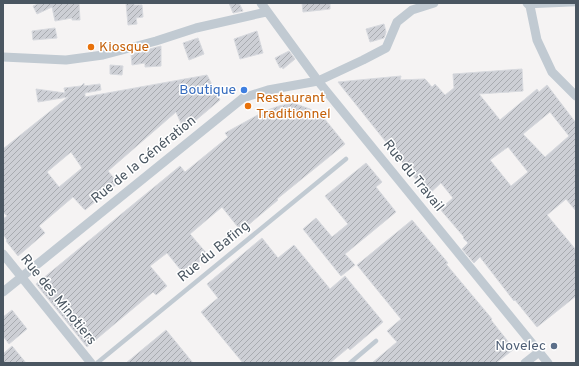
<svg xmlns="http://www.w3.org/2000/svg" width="579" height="366" font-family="Overpass,sans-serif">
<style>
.building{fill:url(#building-hatch);stroke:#d7d9de;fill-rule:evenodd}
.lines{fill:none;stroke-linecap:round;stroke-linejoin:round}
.service{stroke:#c1cad2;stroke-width:4.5}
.minor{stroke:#c1cad2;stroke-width:9}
.food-dot{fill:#e8710a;stroke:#fff;stroke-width:1.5}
.shop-dot{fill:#3f7fe0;stroke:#fff;stroke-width:1.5}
.service-dot{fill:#5c6f8a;stroke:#fff;stroke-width:1.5}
.labels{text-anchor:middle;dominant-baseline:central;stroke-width:3;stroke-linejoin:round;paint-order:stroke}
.food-label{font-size:14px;fill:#c56008;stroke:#fff;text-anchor:start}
.shop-label{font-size:14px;fill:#366cbe;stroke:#fff;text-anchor:end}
.street-label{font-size:14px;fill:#4a5661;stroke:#fff}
.service-label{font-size:14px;fill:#4e5e75;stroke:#fff;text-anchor:end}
</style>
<defs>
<pattern id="building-hatch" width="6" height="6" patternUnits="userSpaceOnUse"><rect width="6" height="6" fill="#cdcfd5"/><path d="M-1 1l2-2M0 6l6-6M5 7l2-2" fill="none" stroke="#a8abb0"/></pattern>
</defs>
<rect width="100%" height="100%" fill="#f5f3f3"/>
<path class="building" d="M40,3H79L80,20H72V18L55,21L52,7L37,14L33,6Z
M126,3H134V5H142L143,17L136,18L137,24L128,25Z
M229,3H239L243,11L233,13Z
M302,3H330V9L303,12Z
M384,24L386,32L384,38L370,42L366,29Z
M55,28L57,38L33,40L32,31Z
M257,31L263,53L240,59L234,39Z
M198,38L204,54L189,60L183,43Z
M161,46V66L145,67V63L132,65L131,54Z
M289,51L295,59L283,69L282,67L280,68L275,58Z
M110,65L123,66L122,75L110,74Z
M522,69L523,91L479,94L500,120L537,89L539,92L547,85L576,123V211L566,199L547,215L576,250V296L537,327L515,300L514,301L480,257L474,263L462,249L468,243L463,238L464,237L440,209L453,198L441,183L429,194L414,177L338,82L401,76L400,80L425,79L432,87L435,84L445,95L454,88L453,74ZM550,112L569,136L545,157L523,134ZM508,147L528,172L511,186L490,160Z
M207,75L220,100L184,130L176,112L108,171L118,183L85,210L73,197L39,226L45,233L18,256L6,241L7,240L3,234V219L7,216L3,212V149L68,97L38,102L36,89L65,93L64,88L81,86L84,83V86L100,84L101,90L85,93V97ZM71,152L82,168L59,187L47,172Z
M293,103L310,109L323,117L345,144L277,199L278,200L241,231L222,207L190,234L208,255L184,274L167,253L150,266L167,286L156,295L153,292L87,347L36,284L180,166L185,172L228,137L225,133L265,111L279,106Z
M366,163L382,182L376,187L396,212L345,254L355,265L341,276L303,229L316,218L332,237L348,224L325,196Z
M412,220L448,263L446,264L492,319L491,320L514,349L496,363H372L397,342L387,331L401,319L357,265Z
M262,238L278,258L294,245L330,289L345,276L383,322L350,350L348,348L330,363H243L201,312L218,298L207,284Z
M12,310L27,329L9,344L3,336V317Z
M166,330L193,363H126Z
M12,346L26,363H3V354Z"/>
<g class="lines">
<path class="service" d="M530,6L576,4
M97,363L346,159
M350,363L376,341"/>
<path class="minor" d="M261,3L318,81L548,363
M527,3L530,6L537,40L552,72L576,96
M3,57L66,60L103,55L156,41L196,28L266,12
M3,254L91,363
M3,292L243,98L268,90L318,81L363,60L386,48L397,22L412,10L434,3
M525,363L539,352"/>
</g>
<g class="food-dot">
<circle cx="91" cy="47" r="4"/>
<circle cx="248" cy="106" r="4"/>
</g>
<circle class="shop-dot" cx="244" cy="90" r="4"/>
<circle class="service-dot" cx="554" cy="346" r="4"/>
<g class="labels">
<g class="food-label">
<text x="99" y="47">Kiosque</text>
<text x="256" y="98">Restaurant<tspan x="256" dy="16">Traditionnel</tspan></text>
</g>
<g class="shop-label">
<text x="236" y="90">Boutique</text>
</g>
<g class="street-label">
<text transform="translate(144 160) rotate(-39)">Rue de la Génération</text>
<text transform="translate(413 176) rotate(51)">Rue du Travail</text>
<text transform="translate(214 252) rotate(-39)">Rue du Bafing</text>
<text transform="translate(58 300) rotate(51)">Rue des Minotiers</text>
</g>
<g class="service-label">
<text x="546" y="346">Novelec</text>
</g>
</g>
<rect width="579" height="366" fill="none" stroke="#4a5661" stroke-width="8"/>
</svg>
